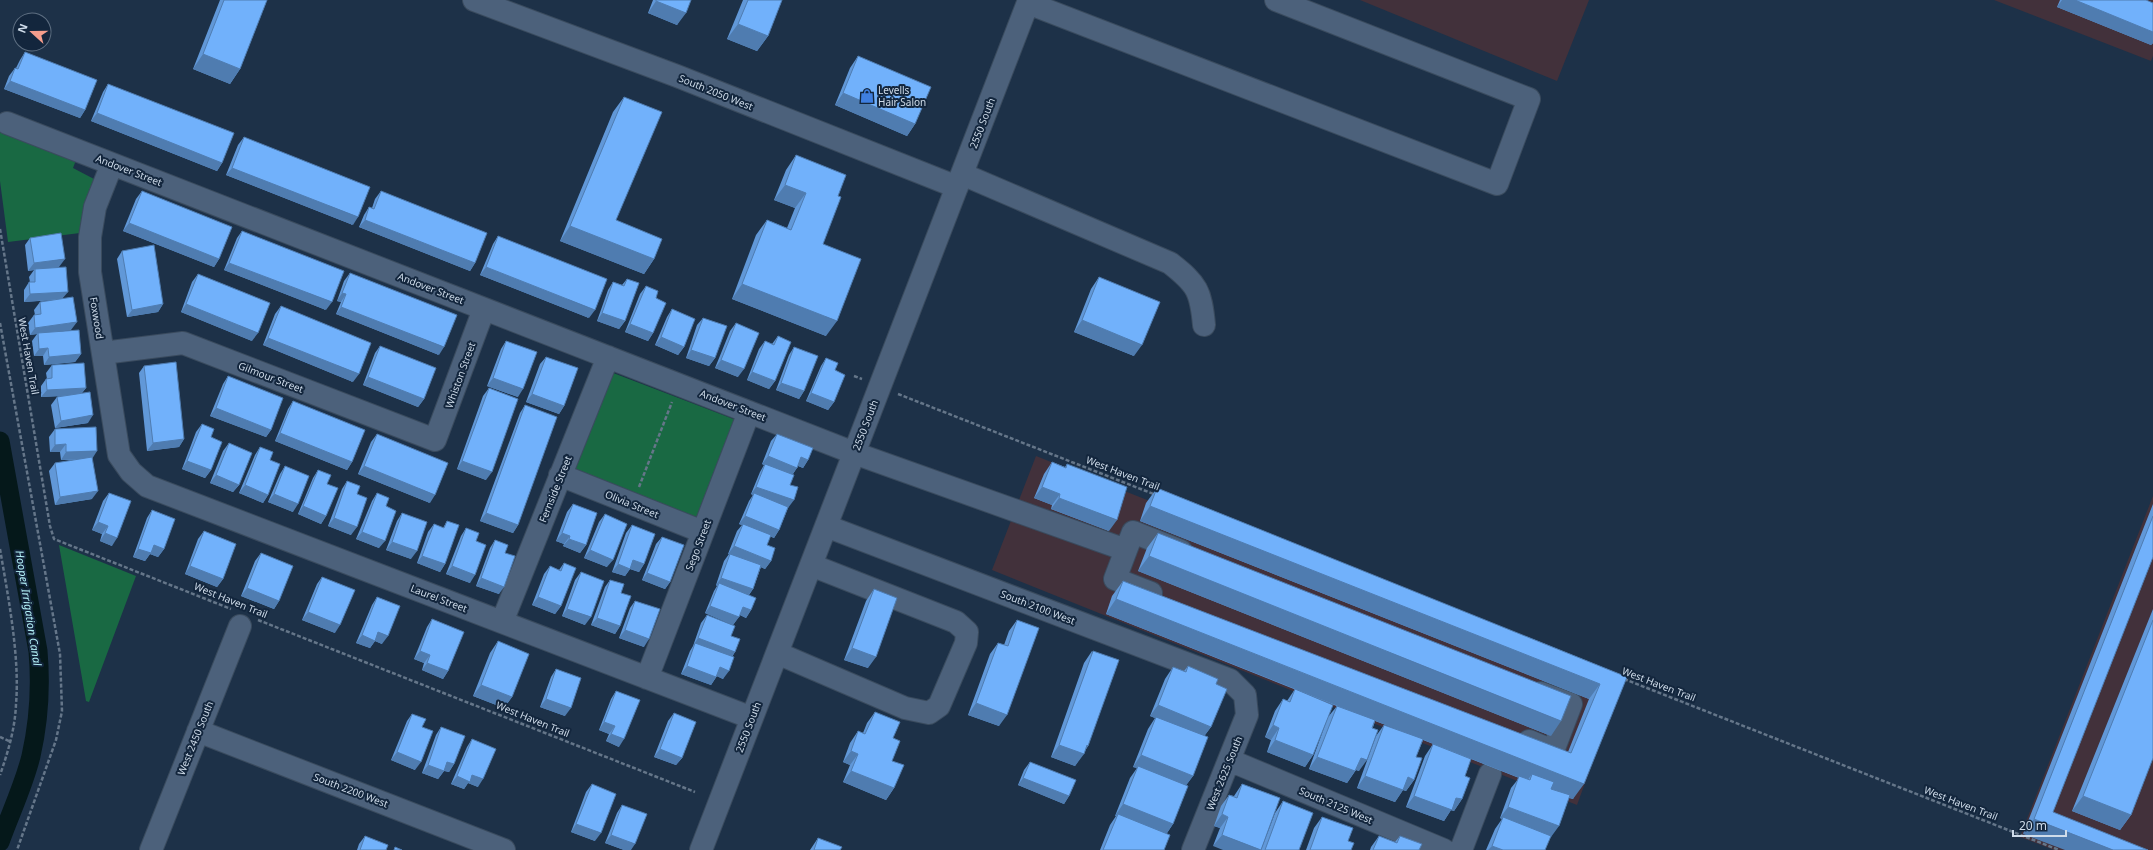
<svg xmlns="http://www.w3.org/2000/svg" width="2153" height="850" font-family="'Noto Sans',sans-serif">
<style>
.commercial{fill:#42313b}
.green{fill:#196943}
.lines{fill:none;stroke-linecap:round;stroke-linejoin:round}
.canal{stroke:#05181a;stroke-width:19}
.minor-casing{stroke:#3a4b5e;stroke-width:24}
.path{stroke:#657689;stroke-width:2.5;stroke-dasharray:4 2;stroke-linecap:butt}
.minor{stroke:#4c617b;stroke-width:22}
.wall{fill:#6198d8}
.shaded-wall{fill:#4f7cb0}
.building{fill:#71b1fb;stroke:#4f7cb0}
.labels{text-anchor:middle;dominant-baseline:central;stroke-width:4;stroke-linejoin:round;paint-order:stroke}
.poi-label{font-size:10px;fill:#cfdcea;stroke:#13263d;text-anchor:start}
.street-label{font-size:10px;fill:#cfdcea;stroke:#13263d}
.water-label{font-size:11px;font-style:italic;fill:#b3f0f7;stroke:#13263d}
</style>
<rect width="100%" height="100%" fill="#1d3148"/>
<path class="commercial" d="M1360,0H1589L1557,81Z
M1994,0H2153V56L2151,61Z
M1036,456L1620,687L1577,805L992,570Z
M2153,496V850H2054L2020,837Z"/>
<path class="green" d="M0,128L76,160L73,168L94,179L80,233L8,242L0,181Z
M608,371L736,420L697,523L569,474Z
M59,545L136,576L89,702L86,701Z"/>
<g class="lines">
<path class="canal" d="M0,441L38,651C41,686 39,721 31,756C24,785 10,814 0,842"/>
<defs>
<path id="minor" d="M474,0L677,76L957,187
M1028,3L1497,184L1529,99L1276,0
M7,123L854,453L1126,550L1133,532L1181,551
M112,164L95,207L90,237V272L119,455L131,472L147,486L752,718
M962,174L1170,263C1197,284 1201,291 1204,325
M103,353L183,343L435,440L484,309
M560,475L703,532
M826,526L1230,680L1245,695L1247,715L1193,850
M1126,550L1115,579L1151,593
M502,622L608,357
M777,653L905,708L929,713L939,706L966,643L967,632L956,622L811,565
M647,678L749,412
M198,731L504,850
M1529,741L1553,751L1571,704L1541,693
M1229,760L1444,850
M151,850L240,626
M701,850L1029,0
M1461,850L1490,774"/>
</defs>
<use href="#minor" class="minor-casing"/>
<path class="path" d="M0,229L50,526L54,539L231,609
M0,323L60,654L62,711L56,740L17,850
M854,376L862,379
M898,394L1156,495
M639,487L672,402
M0,549C8,596 20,657 16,704C15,729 8,752 0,775
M258,620L695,792
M1624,679L2059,850
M0,737L11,742"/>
<use href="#minor" class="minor"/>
</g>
<path class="wall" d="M220,0H267L240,69L230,84L193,69Z
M653,0H691L677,25L648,13Z
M743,0H782L768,36L757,51L727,39Z
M2060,0H2146L2153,3V43L2151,45L2057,7Z
M25,52L85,110L80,118L4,89L9,76L15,68H16L20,60Z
M858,56L915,124L907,136L835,105L850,68Z
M108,84L222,163L217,171L91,121L103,92Z
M624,97L616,220L654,259L644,274L560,241L613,112Z
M244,137L353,225L226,175L238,145Z
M796,155L838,196L823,244L826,336L732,299L756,235L767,220L787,228L795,208L774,200L786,170Z
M142,191L219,259L214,267L123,231L136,199Z
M381,191L475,263L470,271L359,227L364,215L369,207L372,208L375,199Z
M242,231L326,310L224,270L237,238Z
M498,236L589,318L480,275L493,244Z
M30,238L59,267L51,268L63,299L71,330L54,332L81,354L75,362L44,365L43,356H34L32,341L37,334L30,335L28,323L34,315H35L34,310L40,302L55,300L24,302V290L29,282H30L29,277L34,270L28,271L25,245Z
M122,251L163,304L158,312L127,317L117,259Z
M350,273L439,355L336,314L341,302L337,301L344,281Z
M198,274L252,341L181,312L192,282Z
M1099,277L1134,356L1074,332L1091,289Z
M627,279L625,321L619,329L597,321L608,290L613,282L622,285Z
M646,286L656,298L653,333L648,341L625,332L640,294Z
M281,306L353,382L263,345L275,314Z
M672,309L684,347L678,355L655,345L667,317Z
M703,318L715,358L709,366L686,358L697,325Z
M736,323L738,377L715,368L730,331Z
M778,336L775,381L769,389L747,380L759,349L765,341L772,344Z
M506,341L518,397L487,386L501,349Z
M380,346L424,399L418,407L363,385L375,353Z
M794,347L804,391L799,399L776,390L789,355Z
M546,357L564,406L559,414L526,402L540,364Z
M826,358L835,370L834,402L828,410L806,401L821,366Z
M52,365L86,388L82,393L88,423L55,428L51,405L57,397L61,396L41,397V386L46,379H47L46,373Z
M144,366L184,439L179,447L147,451L139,373Z
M228,376L271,430L266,437L210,416L223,384Z
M489,388L486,480L457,469L483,396Z
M293,401L352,462L347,470L275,441L288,409Z
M525,405L518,525L513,533L480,521L520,413Z
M202,424L211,437V470L205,478L182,469L196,432Z
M55,429L92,458V499L55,505L49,471L55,463L78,460H61L60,452H50L49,437Z
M377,434L430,503L358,474L371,442Z
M777,434L808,460L803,468L798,466L793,474L790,485L788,508L779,530L774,538L770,536L767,545L771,561L765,569L761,567L753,589L749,595L751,610L746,618L740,615L733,625L705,613L714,591L717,586L716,585L724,561L729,554H728L737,531L742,525L739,524L749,501L753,495L751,494L760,472L764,465L762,464L771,441Z
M229,443L239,485L233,492L210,483L223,451Z
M260,447L270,460L268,495L263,503L239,493L255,455Z
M1052,462L1065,467L1067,464L1109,531L1051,509L1052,505L1034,498L1044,474Z
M285,466L293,512L268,502L280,474Z
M318,470L327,484L326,516L321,524L298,514L313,478Z
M347,481L357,494L351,535L328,526L342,489Z
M1157,488L1627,677L1573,799L1569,798L1550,837L1545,850H1486L1495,829L1502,819L1500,818L1511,788L1519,778L1471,759L1465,776L1462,799L1454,811L1451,810L1444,821L1406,807L1425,756L1433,744L1454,752L1423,740L1416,757L1414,780L1406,791L1403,790L1395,802L1357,788L1376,736L1384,725L1402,731L1375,721L1359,771L1356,770L1347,783L1309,769L1328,717L1337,706L1349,711L1106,614L1112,596L1123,581L1568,752L1589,699L1140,521L1146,503Z
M109,493L112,546L100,541L102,534L92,530L103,501Z
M377,493L386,506L379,548L356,539L372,501Z
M573,504L586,545L580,553L563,546L564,544L556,541L567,512Z
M2153,504V557L2053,812L2023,834Z
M152,510L164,549L158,557L150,554L145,561L133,557L147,518Z
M402,513L411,559L386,550L397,521Z
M605,514L607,567L584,558L599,522Z
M447,521L445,564L440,572L417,563L428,532L434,524L443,528Z
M632,525L644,564L639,572L630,569L625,576L612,572L626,533Z
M466,528L476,541L470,583L446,574L461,536Z
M204,531L223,579L217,587L185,574L198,539Z
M1158,533L1551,736L1138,571L1147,548Z
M662,537L670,582L665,589L642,580L656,544Z
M495,540L505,553L499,594L476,586L490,548Z
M261,553L279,601L274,609L241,596L255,561Z
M564,563L561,606L555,614L532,605L544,574L550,566L559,570Z
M581,572L585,625L562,616L575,580Z
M322,577L335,633L302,620L317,584Z
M610,580L621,593L620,626L615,634L591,625L605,587Z
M874,589L868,668L844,660L866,601Z
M377,597L382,644L375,641L370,648L356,643L372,605Z
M635,601L644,647L619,638L630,608Z
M2153,609V758L2131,815L2120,830L2072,811Z
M707,615L731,636L735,652L732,657L723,679L717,676L711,685L681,674L690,651L693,646L701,623Z
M432,619L448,671L443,679L422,670L424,663L414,659L427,627Z
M1017,620L999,726L968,715L990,654L998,643L1004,645L1009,631Z
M498,641L512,697L504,708L473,696L490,653Z
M1092,651L1088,746L1075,766L1051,757L1084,663Z
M1188,666L1216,684L1211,727L1204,736L1193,776L1186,785L1173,824L1167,833L1164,850H1100L1110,825L1116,816H1115L1130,778L1137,768L1133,767L1148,729L1155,718L1150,716L1165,679L1173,667L1184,671Z
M556,669L565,716L540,707L551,677Z
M1295,689L1313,755L1305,767L1267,752L1271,740L1265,737L1275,711L1283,699L1287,701Z
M616,691L619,747L606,741L609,734L599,730L611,699Z
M875,712L893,738L892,761L894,788L886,800L843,782L850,765L843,762L850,743L858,731L863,733L867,723Z
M674,713L682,758L676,765L654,757L668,721Z
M412,714L422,727L415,770L391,760L407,721Z
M441,727L454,764L449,772L444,771L438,779L422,773L436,735Z
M472,739L478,787L468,783L464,789L451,784L467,747Z
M1030,762L1069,796L1064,804L1018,785L1024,770Z
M592,784L595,841L571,832L586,792Z
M1242,784L1280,798L1213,846L1220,828L1214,826L1221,806L1229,795L1234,796Z
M1283,801L1299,850H1261L1275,813Z
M622,805L631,850H624L605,843L617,813Z
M1322,817L1348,841L1351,850H1306L1314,828Z
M365,836L386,850H357L359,844Z
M1379,836L1395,842L1400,836L1419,850H1370L1371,847Z
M818,838L840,850H810Z"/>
<path class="shaded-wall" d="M2062,0H2075L2153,32V43L2151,45L2057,7Z
M656,1L686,13L677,25L648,13Z
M738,24L768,36L757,51L727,39Z
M203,54L240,69L230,84L193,69Z
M10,81L85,110L80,118L4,89Z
M843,93L915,124L907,136L835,105Z
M97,113L222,163L217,171L91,121Z
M232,168L358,217L353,225L226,175Z
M785,185L806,193L795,208L774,200Z
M365,220L475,263L470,271L359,227Z
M129,223L219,259L214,267L123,231Z
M570,226L654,259L644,274L560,241Z
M65,259L59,267L35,270V269L34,270L28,271L34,263Z
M229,263L332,302L326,310L224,270Z
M486,267L595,310L589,318L480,275Z
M742,284L837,321L826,336L732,299Z
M68,292L62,299L24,302L30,294Z
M342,293L346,294L341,302L337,301Z
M163,304L158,312L127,317L132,310Z
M186,304L258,333L252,341L181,312Z
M341,307L444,347L439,355L336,314Z
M602,313L625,321L619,329L597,321Z
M1082,320L1142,345L1134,356L1074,332Z
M77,322L71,330L38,334V333L37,334L30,335L35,328Z
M630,324L653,333L648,341L625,332Z
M661,337L684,347L678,355L655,345Z
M268,338L359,374L353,382L263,345Z
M48,348L43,356H34L39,349Z
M691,350L715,358L709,366L686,358Z
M81,354L75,362L44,365L49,357Z
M721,360L744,369L738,377L715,368Z
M752,372L775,381L769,389L747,380Z
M368,377L424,399L418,407L363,385Z
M493,378L523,389L518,397L487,386Z
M781,383L804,391L799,399L776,390Z
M86,388L80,395L41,397L47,390Z
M811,393L834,402L828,410L806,401Z
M532,394L564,406L559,414L526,402Z
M216,408L271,430L266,437L210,416Z
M93,415L88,423L55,428L61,421Z
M280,433L352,462L347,470L275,441Z
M184,439L179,447L147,451L153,443Z
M66,444L60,452H50L55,445Z
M97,451L92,459L61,460L66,452Z
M768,456L797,468L792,475L762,464Z
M801,457L808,460L803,468L796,465Z
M187,461L211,470L205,478L182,469Z
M462,461L492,472L486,480L457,469Z
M364,466L435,495L430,503L358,474Z
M216,475L239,485L233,492L210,483Z
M245,485L268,495L263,503L239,493Z
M756,487L794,500L788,508L754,493L753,495L751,494Z
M1042,487L1060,494L1052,505L1034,498Z
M98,491L92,499L55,505L60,497Z
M274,494L298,504L293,512L268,502Z
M1059,498L1117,520L1109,531L1051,509Z
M303,506L326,516L321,524L298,514Z
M1150,506L1600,684L1589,699L1140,521Z
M486,513L518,525L513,533L480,521Z
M745,516L779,530L774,538L739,524Z
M334,518L357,527L351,535L328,526Z
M98,522L108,526L102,534L92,530Z
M362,532L385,541L379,548L356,539Z
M105,533L117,538L112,546L100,541Z
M562,533L570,536L564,544L556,541Z
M569,539L586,545L580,553L563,546Z
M392,542L417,551L411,559L386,550Z
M154,545L164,549L158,557L150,554L145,561L133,557L138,549Z
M734,546L771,561L765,569L728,554Z
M590,550L613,560L607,567L584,558Z
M422,556L445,564L440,572L417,563Z
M1149,556L1561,721L1551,736L1138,571Z
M633,560L644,564L639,572L630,569L625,576L612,572L618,564Z
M190,566L223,579L217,587L185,574Z
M452,566L475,575L470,583L446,574Z
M647,573L670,582L665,589L642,580Z
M481,578L504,587L499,594L476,586Z
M721,578L753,589L747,597L719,583L717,586L716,585Z
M247,588L279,601L274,609L241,596Z
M538,597L561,606L555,614L532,605Z
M1116,599L1584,784L1573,799L1529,782L1532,774L1527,781L1106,614Z
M710,606L739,617L733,625L705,613Z
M743,607L751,610L746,618L738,614Z
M567,609L591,617L585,625L562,616Z
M308,612L340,625L335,633L302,620Z
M597,618L620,626L615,634L591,625Z
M625,630L649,639L644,647L619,638Z
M378,632L388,636L382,644L375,641L370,648L356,643L362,635Z
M698,638L735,652L730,659L695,643L693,646Z
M852,648L876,657L868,668L844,660Z
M420,651L430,655L424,663L414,659Z
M427,663L448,671L443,679L422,670Z
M687,666L716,677L711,685L681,674Z
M720,667L729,671L723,679L714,675Z
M481,685L512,697L504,708L473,696Z
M546,699L571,708L565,716L540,707Z
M976,703L1007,715L999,726L968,715Z
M1158,705L1211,727L1203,738L1150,716Z
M604,722L615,726L609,734L599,730Z
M1273,725L1279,728L1271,740L1265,737Z
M611,734L624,739L619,747L606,741Z
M1275,740L1313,755L1305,767L1267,752Z
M1059,745H1087L1088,746L1083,754H1084L1075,766L1051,757Z
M660,749L682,758L676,765L654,757Z
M851,751L858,754L850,765L843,762Z
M397,752L421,762L415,770L391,760Z
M1141,755L1193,776L1185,787L1138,766L1137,768L1133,767Z
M1317,757L1355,771L1347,783L1309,769Z
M1361,758L1367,760L1359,771L1353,769Z
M447,762L454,764L449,772L442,770Z
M428,765L444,771L438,779L422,773Z
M851,771L894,788L886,800L843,782Z
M472,775L483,779L478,787L468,783L464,789L451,784L457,776Z
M1365,776L1403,790L1395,802L1357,788Z
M1408,777L1414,780L1406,791L1400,789Z
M1023,778L1069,796L1064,804L1018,785Z
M1414,796L1456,798L1462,799L1454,811L1451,810L1444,821L1406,807Z
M2083,796L2131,815L2120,830L2072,811Z
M1123,804L1173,824L1165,836L1118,814L1116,816H1115Z
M1508,807L1559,826L1551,837L1503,817L1502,819L1500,818Z
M1222,814L1228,817L1220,828L1214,826Z
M2034,819L2113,850H2065L2023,834Z
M576,824L601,833L595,841L571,832Z
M611,835L635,844L631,850H624L605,843Z
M1222,835L1261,850H1223L1213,846Z
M1492,846L1503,850H1488Z"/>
<path class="building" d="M224,0H267L240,69L203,54Z
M656,0H691L686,13L656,1Z
M748,0H782L768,36L738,24Z
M2075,0H2146L2153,3V32Z
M25,52L97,80L85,110L10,81L15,68L18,69Z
M858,56L931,87L915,124L843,93Z
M108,84L234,133L222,163L97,113Z
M624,97L662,112L616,220L662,239L654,259L570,226Z
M244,137L370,187L358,217L232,168Z
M796,155L846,175L838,196L841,197L823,244L861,259L837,321L742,284L767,220L791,230L806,193L785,185Z
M142,191L232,227L219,259L129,223Z
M381,191L487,233L475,263L365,220L369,207L374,209Z
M242,231L344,271L332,302L229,263Z
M61,233L65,259L34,263L30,238Z
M498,236L607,279L595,310L486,267Z
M154,245L163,304L132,310L122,251Z
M66,267L68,292L30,294L29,282H35V269Z
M350,273L457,315L444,347L341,307L346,294L342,293Z
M198,274L270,303L258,333L186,304Z
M1099,277L1160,302L1142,345L1082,320Z
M627,279L639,283L625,321L602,313L613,282L624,286Z
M646,286L658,291L656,298L666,303L653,333L630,324Z
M73,297L77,322L35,328L34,315L41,314L40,302Z
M281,306L371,343L359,374L268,338Z
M672,309L695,319L684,347L661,337Z
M703,318L727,326L715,358L691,350Z
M736,323L759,333L744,369L721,360Z
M79,330L81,354L49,357L48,348L39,349L38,333Z
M778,336L791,342L775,381L752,372L765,341L774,345Z
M506,341L537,352L523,389L493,378Z
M380,346L436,368L424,399L368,377Z
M794,347L818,356L804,391L781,383Z
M546,357L578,368L564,406L532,394Z
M826,358L838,363L835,370L845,375L834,402L811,393Z
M176,362L184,439L153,443L144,366Z
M84,363L86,388L47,390L46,379L52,378V365Z
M228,376L283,398L271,430L216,408Z
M489,388L518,399L492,472L462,461Z
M90,392L93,415L61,421L57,397Z
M293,401L365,430L352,462L280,433Z
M525,405L557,417L518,525L486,513Z
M202,424L214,429L211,437L222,442L211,470L187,461Z
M96,427L97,451L66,452V444L55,445V429Z
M377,434L448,463L435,495L364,466Z
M777,434L813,448L808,460L801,457L797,468L768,456Z
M229,443L252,453L239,485L216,475Z
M260,447L273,452L270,460L280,464L268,495L245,485Z
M92,457L98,491L60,497L55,463Z
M1052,462L1066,468L1067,464L1127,487L1117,520L1059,498L1060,494L1042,487Z
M765,464L794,475L790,485L798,487L794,500L756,487Z
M285,466L309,476L298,504L274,494Z
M318,470L331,475L327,484L338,488L326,516L303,506Z
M347,481L360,486L357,494L367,498L357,527L334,518Z
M1157,488L1627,677L1584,784L1116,599L1123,581L1571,753L1600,684L1150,506Z
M109,493L131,501L117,538L105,533L108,526L98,522Z
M377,493L389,498L386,506L396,511L385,541L362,532Z
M754,493L788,507L779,530L745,516Z
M573,504L597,513L586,545L569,539L570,536L562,533Z
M152,510L175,519L164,549L154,545L151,553L138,549Z
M402,513L427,522L417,551L392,542Z
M605,514L627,524L613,560L590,550Z
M2153,516V557L2053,812L2148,850H2113L2034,819Z
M447,521L459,525L445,564L422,556L434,524L444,528Z
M743,524L771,535L767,545L775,548L771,561L734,546Z
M632,525L655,534L644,564L633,560L630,569L618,564Z
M466,528L479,533L476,541L486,545L475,575L452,566Z
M204,531L236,544L223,579L190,566Z
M1158,533L1571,696L1561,721L1149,556Z
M662,537L684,545L670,582L647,573Z
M495,540L508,545L505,553L515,556L504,587L481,578Z
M261,553L293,566L279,601L247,588Z
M730,554L761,565L753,589L721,578Z
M564,563L576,568L561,606L538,597L550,566L561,571Z
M581,572L604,581L591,617L567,609Z
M322,577L355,590L340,625L308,612Z
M610,580L624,584L621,593L631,596L620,626L597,618Z
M719,583L756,598L751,610L743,607L739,617L710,606Z
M874,589L897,598L876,657L852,648Z
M377,597L400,606L388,636L378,632L375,641L362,635Z
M635,601L660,609L649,639L625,630Z
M707,615L735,626L731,636L740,639L735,652L698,638Z
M432,619L464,632L448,671L427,663L430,655L420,651Z
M1017,620L1039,628L1007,715L976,703L998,643L1008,646Z
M2153,620V758L2131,815L2083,796Z
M498,641L529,654L512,697L481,685Z
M695,643L734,657L729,671L720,667L716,677L687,666Z
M1093,651L1119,660L1088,746L1087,745L1084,754L1059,745Z
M1188,666L1218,679L1216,684L1227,689L1211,727L1158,705L1173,667L1186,672Z
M556,669L581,678L571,708L546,699Z
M1295,689L1333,705L1313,755L1275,740L1279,728L1273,725L1283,699L1290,702Z
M616,691L640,700L624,739L611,734L615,726L604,722Z
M1337,706L1375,720L1372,728L1378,730L1367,760L1361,758L1355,771L1317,757Z
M875,712L900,722L893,738L900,741L892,761L904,765L894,788L851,771L858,754L851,751L858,731L865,734Z
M674,713L696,722L682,758L660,749Z
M412,714L426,719L422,727L433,731L421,762L397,752Z
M1156,717L1208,737L1193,776L1141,755Z
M1384,725L1423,739L1416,757L1422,758L1414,780L1408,777L1403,790L1365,776Z
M441,727L465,736L454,764L447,762L444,771L428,765Z
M472,739L496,749L483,779L472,775L470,782L457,776Z
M1433,744L1471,759L1465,776L1470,778L1462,799L1456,798L1452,810L1414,796Z
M1030,762L1076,780L1069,796L1023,778Z
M1138,766L1188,786L1173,824L1123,804Z
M1532,774L1554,782L1551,789L1570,795L1559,826L1508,807L1519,776L1530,780Z
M592,784L616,794L601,833L576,824Z
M1242,784L1280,798L1261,850L1222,835L1228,817L1222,814L1229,795L1237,798Z
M1283,801L1313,813L1299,850H1265Z
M622,805L647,814L635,844L611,835Z
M1118,814L1170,835L1164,850H1103Z
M1322,817L1353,828L1348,841L1354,843L1351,850H1310Z
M1503,817L1551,836L1545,850H1503L1492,846Z
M365,836L388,845L386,850H360Z
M1379,836L1397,843L1400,836L1422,844L1419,850H1373Z
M818,838L842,847L840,850H814Z
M395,847L402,850H394Z"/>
<defs>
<symbol id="shop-bare" viewBox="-9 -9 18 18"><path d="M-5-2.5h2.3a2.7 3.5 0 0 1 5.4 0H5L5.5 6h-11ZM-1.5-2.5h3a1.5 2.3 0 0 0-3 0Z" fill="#3f7fe0" stroke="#13263d" stroke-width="2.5" paint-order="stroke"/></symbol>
</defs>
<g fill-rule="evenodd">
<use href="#shop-bare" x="857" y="86" width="20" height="20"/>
</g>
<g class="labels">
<g class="poi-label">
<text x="878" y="90">Levells<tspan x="878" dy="12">Hair Salon</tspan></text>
</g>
<g class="street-label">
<text transform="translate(716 92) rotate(22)">South 2050 West</text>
<text transform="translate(982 123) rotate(-69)">2550 South</text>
<text transform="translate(129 170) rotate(21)">Andover Street</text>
<text transform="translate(431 288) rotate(21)">Andover Street</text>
<text transform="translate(97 318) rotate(81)">Foxwood</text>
<text transform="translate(29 356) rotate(80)">West Haven Trail</text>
<text transform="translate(460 375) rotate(-70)">Whiston Street</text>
<text transform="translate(271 377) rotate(21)">Gilmour Street</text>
<text transform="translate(733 405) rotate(21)">Andover Street</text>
<text transform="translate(865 425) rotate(-69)">2550 South</text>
<text transform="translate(1123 473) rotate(21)">West Haven Trail</text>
<text transform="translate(555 489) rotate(-68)">Fernside Street</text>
<text transform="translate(632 504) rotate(22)">Olivia Street</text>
<text transform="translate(698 545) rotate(-69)">Sego Street</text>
<text transform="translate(439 598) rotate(21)">Laurel Street</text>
<text transform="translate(231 600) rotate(22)">West Haven Trail</text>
<text transform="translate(1038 607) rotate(21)">South 2100 West</text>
<text transform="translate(1659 684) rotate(21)">West Haven Trail</text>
<text transform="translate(533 719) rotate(22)">West Haven Trail</text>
<text transform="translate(748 727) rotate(-69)">2550 South</text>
<text transform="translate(195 738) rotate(-68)">West 2450 South</text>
<text transform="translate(1224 773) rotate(-68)">West 2625 South</text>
<text transform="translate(351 790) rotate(21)">South 2200 West</text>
<text transform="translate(1961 803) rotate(21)">West Haven Trail</text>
<text transform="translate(1336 805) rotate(23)">South 2125 West</text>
</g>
<g class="water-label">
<text transform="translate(29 608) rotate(81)">Hooper Irrigation Canal</text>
</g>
</g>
<g transform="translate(32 32) rotate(291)"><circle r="19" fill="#13263d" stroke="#5e6f82"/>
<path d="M0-3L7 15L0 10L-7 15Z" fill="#f49d8c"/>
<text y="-6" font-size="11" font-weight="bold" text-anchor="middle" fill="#cfdcea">N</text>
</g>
<path d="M2013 830v6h53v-6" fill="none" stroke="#cfdcea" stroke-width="2"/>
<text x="2019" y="830" font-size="12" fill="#cfdcea" stroke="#13263d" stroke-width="3" paint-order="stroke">20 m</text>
</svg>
